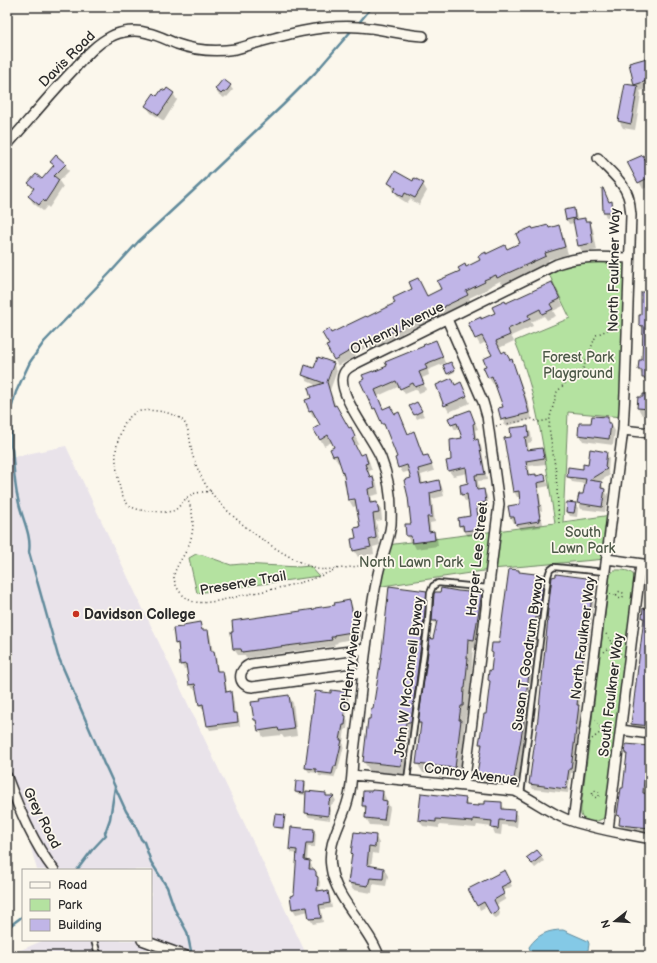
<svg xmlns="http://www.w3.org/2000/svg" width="657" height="963" font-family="'Balsamiq Sans',sans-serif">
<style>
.built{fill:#e9e3ea}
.green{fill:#b4e2a0;stroke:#708666}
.water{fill:#84c9e6;stroke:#608a9b}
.shadow{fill:#0003;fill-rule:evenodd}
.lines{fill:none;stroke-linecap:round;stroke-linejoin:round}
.stream{stroke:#608a9b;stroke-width:2.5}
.building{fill:#c0b5e7;stroke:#2b2b2b}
.service-casing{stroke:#2b2b2b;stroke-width:8}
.minor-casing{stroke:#2b2b2b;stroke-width:12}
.path{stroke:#2b2b2b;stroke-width:1.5;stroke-dasharray:1 3;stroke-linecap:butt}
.service{stroke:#fbf7ec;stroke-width:4.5}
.minor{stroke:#fbf7ec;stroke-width:9}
.poi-dot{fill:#c8321e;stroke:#fbf7ec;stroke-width:1.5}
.labels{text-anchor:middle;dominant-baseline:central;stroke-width:3.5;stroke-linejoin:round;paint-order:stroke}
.street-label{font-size:14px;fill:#2b2b2b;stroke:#fbf7ec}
.park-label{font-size:14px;fill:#4d5948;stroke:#fbf7ec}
.poi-label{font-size:14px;font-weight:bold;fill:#2b2b2b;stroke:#fbf7ec;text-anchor:start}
</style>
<rect width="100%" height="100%" fill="#fbf7ec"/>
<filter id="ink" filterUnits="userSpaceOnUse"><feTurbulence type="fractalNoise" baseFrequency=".025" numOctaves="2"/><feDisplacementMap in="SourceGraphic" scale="8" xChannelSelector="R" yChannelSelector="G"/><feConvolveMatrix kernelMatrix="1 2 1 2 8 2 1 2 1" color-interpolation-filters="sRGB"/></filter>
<g filter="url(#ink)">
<path class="built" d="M66,446L307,956H7L44,940H151V870H37L17,797L7,771V458Z"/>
<path class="green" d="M628,259L622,417L568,412L563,522L611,515L606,559L492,569L497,531L555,523C545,461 539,399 515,341L570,318L547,270L568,261Z
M496,531L490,570L376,587L387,545Z
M196,554L203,555L231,565L242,564L299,567L310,566L319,576L197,593L189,558Z
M614,570C622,570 632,569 635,578L606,816C601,822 587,824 582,817C580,814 581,810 581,807L610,575Z"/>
<path class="water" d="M563,930L588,941L589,944L588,950L581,956H532L529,947C538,934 548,930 563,930Z"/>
<path class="shadow" d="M647,59L650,65V88L640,91L641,94L635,130L623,128L619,121L637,86L635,84Z
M230,86L233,90L227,97L226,96L224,98L218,94L216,90Z
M165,92L173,93L177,100L164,121L151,113L146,106Z
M51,162L65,164L69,171L59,181L63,187L49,208L47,206L43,211L33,203L29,196L33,190L29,183L42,181L54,167Z
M629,163H650V186L643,189Z
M413,182L423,184L427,191L419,205L410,199L407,203L399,198L389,183Z
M603,190L609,203H612L614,207L615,216L606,217L604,212Z
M650,192V207L646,193Z
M573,209L576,214L577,220L584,219L586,222H589L593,229L597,250L583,253L579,246L575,223L569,224L567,220Z
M650,219V384H647L639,370L643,361L644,331L640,325L647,293L648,258L645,254V242H649Z
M558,227L562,233L568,254L548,260L549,263L502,284L500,281L487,288L488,289L469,298L471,302L448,313V314L437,320L436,318L402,333L403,336L392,341L391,339L371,350L369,346L355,354L356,356L338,366L327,347L330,345L331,335L366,318L427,297L442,290L466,268L481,260L486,255L507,250L521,243L533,230L550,229Z
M556,290L563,306L553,311L556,316L547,320L544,316L531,322L533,326L511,336L514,341L499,348L502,354L510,361L511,360L515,367L529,405L532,419L506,426L502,419L504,407L495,383L493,384L489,378L487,366L493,355L486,342L480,345L476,338L481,320L496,313L506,304Z
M439,347L445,363L428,370L429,375L422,378L426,390L419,393L417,389L405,394L400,386L378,396L384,410L394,415L399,413L409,435L417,438L424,457L428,456L431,462L434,471L421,475L423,484L439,481L442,487L444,496L432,499L435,522L430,523L431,533H433L437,538L438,546L416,549L412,541L410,542L407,536L412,524V479L410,471L403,473L399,467L398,458L387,430L374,408L373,374Z
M451,363L455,372L448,375L444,366Z
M333,364L337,371L330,390L336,407L348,430L351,429L359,444L355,446L360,456L365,454L369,461L372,470L368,471L371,478L373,477L377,484L379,494L371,496L373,504L377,503L381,510L382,520L376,521L380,545L373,547L374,554L358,557L354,550L361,528L357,506L353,507L349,500L345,475L340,462L338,463L331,450L335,448L332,442L324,446L315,429L321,425L317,417L314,418L310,411L313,398L318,386L307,381L303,374ZM331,367H333L326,387H324ZM350,499H360L350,501Z
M461,384L470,403L449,412L445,405L455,386Z
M647,393H650V422L645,415H642L638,408V398H644L647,395Z
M417,403L424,416L417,419L411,407Z
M470,411L478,429L475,430L477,441L481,446L487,480L478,481L479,491L484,490L487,496L489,508L478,509L481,527L465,530V531H463L460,525L472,517L469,500L465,501L462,495L461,485L469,484L468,473L453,476L449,471L452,461L464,439L460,428L455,430L452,424Z
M608,418L615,431L613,445L583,441L579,434L592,424Z
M527,427L531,433L532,442L528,443L529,451L542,449L545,455L546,464L529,466L530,476L536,477L544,475L549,486L539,488L542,511H540L543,524L541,525V527L520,530L516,523H514L511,517L509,507L522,505L521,497H517L514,491L512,438Z
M606,453L609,458L608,472L610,475L597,483H601L608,496L605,512L581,509L578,503L579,495H584L586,484L572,482L568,476L584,470Z
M575,504L578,508L577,517L570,516L567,512Z
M481,529L482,534L468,536L465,532Z
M519,571L520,573L544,576L549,585L544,627L541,626L529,732L519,788L483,782L478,772L482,748L480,744L486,716L490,683L489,680L492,672L494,655L492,652L499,644Z
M553,577L593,580L596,584L588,649H586L583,680L584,682L583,691H581L579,708L581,711L573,773H571L568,793L533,789L530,784L539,718L549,620L548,618Z
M650,581V734L637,733L632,724L645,622L643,618L646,610Z
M426,592L432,601L426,644L427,646L416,731L411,730L406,775L370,771L364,762L369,720H371L374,710Z
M458,592L481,593L487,603L479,649L473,648L470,698L469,697L468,715H466L464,729L466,731L460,777L423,773L417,763L421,726L419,723L437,627L433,620Z
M350,601L358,622L361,637L337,642L338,643L334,644L335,646L246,658L245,655H238L234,649L336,606Z
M199,623L203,631H208L210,635L213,652L216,656L218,672H222L225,676L227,693L231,692L233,697L235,714H237L239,718L240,726L210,730L208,726L205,709H202L200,705L197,688L193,689L190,684L188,668L184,669L181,664L179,648L176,643L184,627Z
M346,693L349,697L346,717L348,721L347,729H345L343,743L344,745L338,770H337L334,778L319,776L318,773L309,772L306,768L331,694Z
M289,696L293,703L297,736L284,738L282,735L263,737L255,720Z
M627,745L650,748V789L642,787V788L650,791V837L625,834L620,825V818L619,815L624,789L628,757L626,754Z
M304,782L306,784L305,795L297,794L296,792Z
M383,792L390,808L387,826L370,825L366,818L367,812L363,806Z
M326,794L327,797H334L336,801L331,805L330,820L309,817L306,813Z
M422,794L465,799L468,806L480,807L501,803L505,810L514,811L518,817L517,827L502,825L501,835L495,834L492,827L477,825L476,828L439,825V828L423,826L419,820Z
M284,816L285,818L284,830L276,828L274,827Z
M314,830L316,834L315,847H308L307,861L309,862L312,866L311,870L316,872L320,882L319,892H328L330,897L332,908L321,909L323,922L313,924L310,919L309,911L296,914L293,909L291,896H295L298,854L292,853L290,849Z
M375,836L379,843L378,854L373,853L371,867L384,869L388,876L386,886L373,884L372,893L353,890L349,883L352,853Z
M537,851L544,861L535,868L530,862Z
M507,876L512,886L502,892L506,899L496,905L500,913L499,916L496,918L493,917L487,906L480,910L478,905Z"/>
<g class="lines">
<path class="stream" d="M357,25L372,7
M77,870L92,850L106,835L105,833L110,819L115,787
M7,928L23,916
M191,951L187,932L175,910L167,887L151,862L144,842L141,839L135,825L126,811L106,767L104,764L96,744L58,656L29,552C32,534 21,517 18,499C14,483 14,466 12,449L11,446V409L16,392L30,362L44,342L110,273L138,242L207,178L209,175L283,105L315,73L352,30"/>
</g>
<path class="building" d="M647,58L650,69V80L634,85L629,63Z
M223,79L231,85L225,93L223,92L221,94L215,89Z
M625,84L638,86L631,124L618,121Z
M167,88L174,93L159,115L145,106L154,93L157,96L162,89L165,91Z
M56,155L66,164L54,176L59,180L53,190L45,202L43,200L39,205L28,196L34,188L28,183L36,174L42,179L54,165L50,162Z
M643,155L647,163L650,161V177L638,183L627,162Z
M395,171L413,181L414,178L424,183L415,198L405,193L403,197L394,191L396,188L388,183Z
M602,188H603L609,202L612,201L613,212H603Z
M574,208L575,218L566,220L564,210Z
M585,218V221H590L593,243L578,246L573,220Z
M548,225L549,228L559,225L565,247L545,253L546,256L497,278L496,275L484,280L485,282L466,291L468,295L445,306V307L432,313L431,311L399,326L400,329L387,334V333L366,344L364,340L352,347L353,349L334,360L326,346L329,345L322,333L329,329L331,333L366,316L367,317L395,303L393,298L412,289L409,282L418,278L427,296L441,289L437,281L460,271L458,268L465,264L466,267L480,260L478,256L486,252V254L505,245L507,249L520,243L516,234L532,227L533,229Z
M552,282L560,299L550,304L553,309L542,314L540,309L528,315L530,319L508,329L510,335L496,341L502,353L505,351L510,360L512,359L525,398L529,413L501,420L498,408L503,407L492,376L488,378L483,367L486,366L483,359L492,355L482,336L475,339L468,323L481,317V319L495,313L492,307L505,301L506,303Z
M641,292H650V378H642V370H638L639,360H642L643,326L639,325V315H641Z
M436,340L443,357L425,364L427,369L419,372L424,384L415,387L413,383L400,389L396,381L375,390L383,409L390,406L395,414L399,412L408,434L414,431L423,456L428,455L432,465L418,469L421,484L439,480L441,490L430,493L432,517H427L429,532L434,531L435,540L412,543L411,536H406L405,524H411L408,497L404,480L411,478L407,465L398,468L395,458L397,457L384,424H382L375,408L373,409L360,381L364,379L362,375L373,371V372L387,366L385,362L424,346L423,345Z
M318,357L334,363L327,382L334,406L336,405L349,428L351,427L355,437L352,439L360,455L365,453L368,463L365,464L370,477L373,476L375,487L368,489L370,503L377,502L379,513L373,514L376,538L369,540L371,547L353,551L351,539L356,538L354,528L360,527L355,499L348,500L344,476L337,455L333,456L330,449L334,447L328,435L320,440L313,429L320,425L312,410L309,411L305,400L311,398L308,388L324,383L302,375L305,365L314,368Z
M451,362L455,370L447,374L443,365Z
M452,378L455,385L461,382L467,396L444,406L436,385Z
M643,394H650V409L637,408L638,397H643Z
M417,402L422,411L414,415L409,406Z
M470,410L475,423L473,424L475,440L478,439L485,474L475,475L477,490L484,489L486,502L476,504L480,529L464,531L463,525L459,526L458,518L470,516L467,494L461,495L460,485L468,483L466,467L448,471L446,461L451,460L450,440L462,438L457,423L451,425L448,418Z
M592,416L608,417V423H611L609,439L578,435L579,423H591Z
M528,426L529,437H525L527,450L542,448L544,458L526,461L528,475L536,474V476L545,474L546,481L537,483L540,506H538L540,519H538L539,521L516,525L514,517H510L508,506L520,504L519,491L513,492L504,438L511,437L510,428Z
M590,449L607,452L605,467L607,469L589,480L602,482L601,488L605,489L602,507L577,503L579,494H583L586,479L567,477L568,467L583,469V464L588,465Z
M567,502L576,503L574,513L566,512Z
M509,569L519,570V572L544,575L539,617H536L523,721H524L514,779L477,773L482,744H479L484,714H486L490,681L488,680L489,670L491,671L493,653L491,652L492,643H499Z
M556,574L594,579L586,645H584L581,677H582L581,687H579L577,705H579L571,769H569L566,789L529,784L538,718L548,618H547L552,577L556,576Z
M389,586L427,591L424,620L421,635L422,636L411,722H406L401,766L363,762L368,719H370L371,708H373L382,652Z
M441,588L458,591L469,592V590L482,592L474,640L468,639L467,658H468L465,688H464L463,706H461L459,720H461L455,768L416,764L421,723H418L430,638L433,639L437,621H432L434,594L435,592H440Z
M350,600L353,615L355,614L358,631L334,635L335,637H331L332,640L242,652L241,649H233L231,632H233L232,621L315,609V608L335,605L334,603Z
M646,607L650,608V726L631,724L644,618H642L643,608L646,609Z
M200,622L202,630H208L211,651H214L217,671H223L226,692L231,691L233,713H237L238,722L207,726L203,704L199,705L195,684L189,685L186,664L180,665L178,643L175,644L173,628L183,627V625Z
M331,690L347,692L344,715L346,716L345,725H343L340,740H342L336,766H334L332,774L316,772V769L305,768L315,691L331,693Z
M289,695L294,729L279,731L278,728L258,731L256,720H254L251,702L260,701L259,699Z
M626,744L649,746L648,750L650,751V780L644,779L643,793L650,794V828L619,825L620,816L617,815L621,788H623L627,754H625Z
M296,781H305L304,793L295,792Z
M372,790L383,791L382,800L387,801L384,820L365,818L366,806H362L363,791H372Z
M306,791L326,793V796H334L329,801L328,816L305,813Z
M421,793L466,798L465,805L479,806V804H485V801L502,802V809L515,810L514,821L499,820L498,829L491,828L492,821L473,819V822L436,819V822L418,820Z
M275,814L285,815L283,828L273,827Z
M291,827L314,829L313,843H306L304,860L310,861L309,869H314L316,872V876L318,877L317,891L324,890L325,892L328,891L330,903L319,905L321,918L309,919L307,907L292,909L290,896L294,895L297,850L289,849Z
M354,832L376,835L375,847L369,846L367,865L384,868L383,879L370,878L368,886L348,883L352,854L351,853Z
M537,850L542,856L532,864L526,858Z
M505,870L511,882L501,887L504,894L494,900L498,908L497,912L493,914L490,913L484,902L477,906L468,889Z"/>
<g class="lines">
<defs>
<path id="service" d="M407,780L428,622L430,593L433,586L438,583L488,588
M521,794L548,576L550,570L554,567L605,572
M94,940L97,951L100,956"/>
<path id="minor" d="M7,145C30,119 52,92 76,67C86,56 96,44 110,37C121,31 136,29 148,33C158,35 167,40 177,44C197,51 216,52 236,49C277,37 317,24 359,27C381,28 401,35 423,36
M447,319L483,402L487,416L499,504L464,786
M623,430L650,433
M607,559L650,565
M364,672L252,687C237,686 237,669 251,664L366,649
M621,730L650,734
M352,775L515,791C532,799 548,812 566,819C592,829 623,833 650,839
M7,777C19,809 33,843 54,870
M573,821L623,430L625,393L631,215C630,209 630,202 628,196C623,181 608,170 598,158
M608,830L641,564
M142,940L186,956
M379,956C368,925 335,900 331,867C327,842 342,823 348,800C352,787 352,772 353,759C358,722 361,685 366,648C369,625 372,602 377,579C380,560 389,543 391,524C392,503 389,478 381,458C374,439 334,392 344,373C347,367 354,365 359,362L557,264C581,255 604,257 629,258"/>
</defs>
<use href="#service" class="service-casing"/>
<use href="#minor" class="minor-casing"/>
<path class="path" d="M496,426L532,419L538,422L549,420
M211,491C205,492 198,492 193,494C185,497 181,506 175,510C169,513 160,512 153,511C123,511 121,498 117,471C115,456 115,447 121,432C122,429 123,424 126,421C128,418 134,413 137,412C148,408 172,412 181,419C190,426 190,443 192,453C194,461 198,470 202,478C218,512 282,558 317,569C327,571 360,566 371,564
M187,498C195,515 195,534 186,551C182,559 176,566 174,575C173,586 184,600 195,602C210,604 226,599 240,596C272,589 306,584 336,569
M559,523L556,473L549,427L550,417L557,392L568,380L583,369L596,335L619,325
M616.5 595a3.5 3.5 0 1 1 7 0a3.5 3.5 0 1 1-7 0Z
M610,594L616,595
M606,634L612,642
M611.5 644a2.5 2.5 0 1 1 5 0a2.5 2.5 0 1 1-5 0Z
M616,643L622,638
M616,647L621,654
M604,652L612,646
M595,720L601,728
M601 730a3 3 0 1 1 6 0a3 3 0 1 1-6 0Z
M606,728L612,723
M605,733L610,739
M592,739L601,732
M592.5 794a3.5 3.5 0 1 1 7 0a3.5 3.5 0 1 1-7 0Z"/>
<use href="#service" class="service"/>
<use href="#minor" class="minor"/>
</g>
</g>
<circle class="poi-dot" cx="76" cy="614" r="4"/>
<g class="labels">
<g class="street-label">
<text transform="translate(67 59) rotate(-45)">Davis Road</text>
<text transform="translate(614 270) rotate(-89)">North Faulkner Way</text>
<text transform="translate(397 328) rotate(-26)">O'Henry Avenue</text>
<text transform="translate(477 559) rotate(-84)">Harper Lee Street</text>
<text transform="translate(243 583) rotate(-10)">Preserve Trail</text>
<text transform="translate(583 638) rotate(-83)">North Faulkner Way</text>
<text transform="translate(528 653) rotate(-82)">Susan T Goodrum Byway</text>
<text transform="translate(351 661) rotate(-83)">O'Henry Avenue</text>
<text transform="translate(409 677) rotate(-83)">John W McConnell Byway</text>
<text transform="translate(611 695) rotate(-83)">South Faulkner Way</text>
<text transform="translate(471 774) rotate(8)">Conroy Avenue</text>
<text transform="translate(42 818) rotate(63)">Grey Road</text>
</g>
<g class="park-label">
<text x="578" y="357">Forest Park<tspan x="578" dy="16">Playground</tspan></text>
<text x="583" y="532">South<tspan x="583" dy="16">Lawn Park</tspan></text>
<text x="411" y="562">North Lawn Park</text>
</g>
<g class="poi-label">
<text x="84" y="614">Davidson College</text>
</g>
</g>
<rect width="657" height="963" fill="none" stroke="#fbf7ec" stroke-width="24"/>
<rect x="12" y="12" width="633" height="939" fill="none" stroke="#2b2b2b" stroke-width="1.5" filter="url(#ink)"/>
<rect x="22" y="869" width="130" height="72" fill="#fbf7ec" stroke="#a8a59f"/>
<rect x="30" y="882" width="20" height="6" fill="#fbf7ec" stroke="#a8a59f"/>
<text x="58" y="889" font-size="12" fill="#2b2b2b">Road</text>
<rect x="30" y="899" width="20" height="12" fill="#b4e2a0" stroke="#a8a59f"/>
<text x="58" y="909" font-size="12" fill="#2b2b2b">Park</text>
<rect x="30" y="919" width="20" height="12" fill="#c0b5e7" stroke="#a8a59f"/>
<text x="58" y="929" font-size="12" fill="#2b2b2b">Building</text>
<g transform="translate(615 921) rotate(253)" stroke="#fbf7ec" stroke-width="3" paint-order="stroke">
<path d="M0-3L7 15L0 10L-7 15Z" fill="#2b2b2b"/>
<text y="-6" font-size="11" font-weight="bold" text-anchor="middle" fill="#2b2b2b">N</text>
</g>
</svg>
